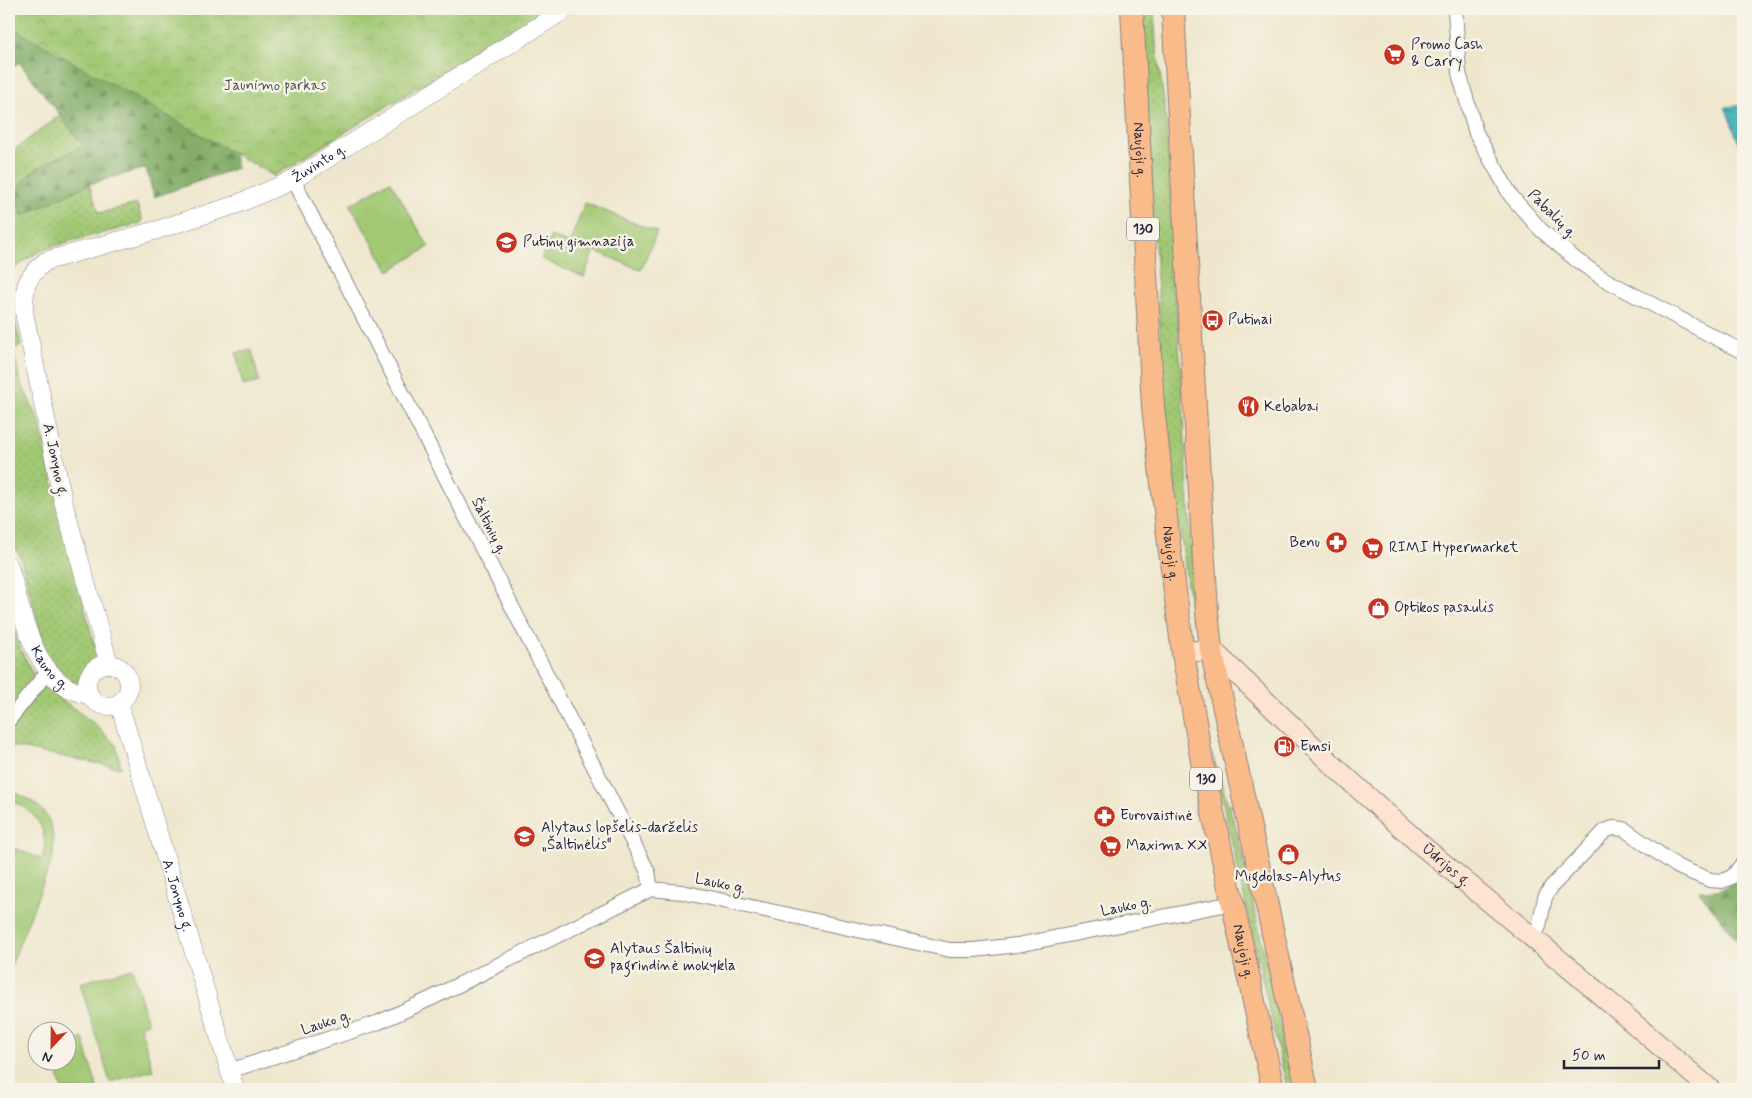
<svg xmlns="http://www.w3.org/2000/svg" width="1752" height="1098" font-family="Mynerve,sans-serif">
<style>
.grass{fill:url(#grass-dots);stroke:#627557}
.forest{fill:url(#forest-firs);stroke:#516750}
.park{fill:url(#park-crowns);stroke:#627557}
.pitch{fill:#a1c873;stroke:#627557}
.water{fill:url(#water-ripples);stroke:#2f6878}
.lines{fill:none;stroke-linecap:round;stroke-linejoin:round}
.minor-casing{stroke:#888484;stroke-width:16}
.tertiary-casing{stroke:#888484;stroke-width:19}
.secondary-casing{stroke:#888484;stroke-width:22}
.primary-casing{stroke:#888484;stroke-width:24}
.minor{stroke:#fff;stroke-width:14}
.tertiary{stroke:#fff;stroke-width:18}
.secondary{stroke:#fde4d1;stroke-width:20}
.primary{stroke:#fabb8b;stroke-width:22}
.labels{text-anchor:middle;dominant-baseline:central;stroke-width:5;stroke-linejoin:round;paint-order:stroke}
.shield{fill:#f7f3e8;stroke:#62616f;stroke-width:1}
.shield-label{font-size:14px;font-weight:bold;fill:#22223b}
.poi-label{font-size:15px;fill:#22223b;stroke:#f7f3e8;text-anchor:start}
.park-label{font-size:15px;fill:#48544c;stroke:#f7f3e8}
.street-label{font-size:15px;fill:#22223b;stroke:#f7f3e8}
</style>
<defs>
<pattern id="grass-dots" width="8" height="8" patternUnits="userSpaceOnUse" patternTransform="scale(1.25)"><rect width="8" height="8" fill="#a1c873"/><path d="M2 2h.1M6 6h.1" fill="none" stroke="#8aac64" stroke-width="1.8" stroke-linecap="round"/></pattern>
<pattern id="forest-firs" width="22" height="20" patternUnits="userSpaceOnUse" patternTransform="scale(1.25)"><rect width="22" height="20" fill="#80ac65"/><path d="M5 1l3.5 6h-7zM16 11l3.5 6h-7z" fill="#688c54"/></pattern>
<pattern id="park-crowns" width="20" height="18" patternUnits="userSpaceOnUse" patternTransform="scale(1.25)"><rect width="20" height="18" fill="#a1c873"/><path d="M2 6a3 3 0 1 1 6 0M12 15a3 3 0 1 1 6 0" fill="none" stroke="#8aac64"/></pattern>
<pattern id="water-ripples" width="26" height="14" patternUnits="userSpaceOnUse" patternTransform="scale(1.25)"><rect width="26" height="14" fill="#3caeb4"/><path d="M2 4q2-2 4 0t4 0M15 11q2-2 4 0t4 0" fill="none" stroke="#328d94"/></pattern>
</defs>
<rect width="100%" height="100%" fill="#f7f3e8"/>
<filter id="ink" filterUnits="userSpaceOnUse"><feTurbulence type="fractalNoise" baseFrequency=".02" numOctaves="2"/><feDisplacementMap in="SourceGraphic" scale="10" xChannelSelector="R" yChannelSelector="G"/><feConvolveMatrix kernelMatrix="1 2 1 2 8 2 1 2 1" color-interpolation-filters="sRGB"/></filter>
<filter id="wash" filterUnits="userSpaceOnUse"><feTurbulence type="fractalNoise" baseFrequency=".0096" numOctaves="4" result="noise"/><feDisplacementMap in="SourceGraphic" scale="20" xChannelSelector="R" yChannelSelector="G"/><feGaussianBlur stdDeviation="1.12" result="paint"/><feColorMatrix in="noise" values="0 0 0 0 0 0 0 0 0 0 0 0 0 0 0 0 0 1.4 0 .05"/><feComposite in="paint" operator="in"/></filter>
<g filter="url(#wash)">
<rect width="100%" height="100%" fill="#efe7cd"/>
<path class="grass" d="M1141,9H1154L1156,44L1165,109L1196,621H1192L1165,411Z
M60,115L85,146L29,174L22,215L89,184L99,213L137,204L142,219L141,223C110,232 77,238 46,249C32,254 22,264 9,271L13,293L14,317L21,346L13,349L20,381L39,420L59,509L101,670L97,678L92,682L82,684L74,682L63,673L46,653L20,556L9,538V154Z
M9,612L20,648L33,674L43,686L95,724L116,745L121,768L9,746Z
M1212,754L1236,828L1295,1089H1287Z"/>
<path class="forest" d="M9,9L252,146L234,155L237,168L154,197L146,168L89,184L22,216C21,211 18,205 17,200C15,171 63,156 84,146L19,62L9,70Z
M1743,871V948L1699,891C1722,891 1727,889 1743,871Z"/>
<path class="park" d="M9,9H545L274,176L9,26Z"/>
<path class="pitch" d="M390,181L429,247L389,271L350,205Z
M585,203L657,232L641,270L570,241Z
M551,236L593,253L584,277L541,259Z
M252,350L259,382L243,386L236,353Z
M9,790C45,805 56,818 53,857L9,971V846L42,859C51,832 35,808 9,801Z
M132,968L148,1023L140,1026L153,1070L110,1082L80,983Z
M83,1038L97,1087L91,1089H62L54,1061L68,1060V1043Z"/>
<path class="water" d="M1743,105V154L1725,107Z"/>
</g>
<g filter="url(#ink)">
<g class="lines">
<defs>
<path id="minor" d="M1455,9L1459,73L1476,133L1511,196L1541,230L1575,259L1604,279L1743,352
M293,180L648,872L651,889
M9,720L48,671
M1533,940L1539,926L1545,897L1552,886L1605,831L1613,828L1624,829L1678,867L1710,880L1722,881L1732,877L1743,863
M229,1071L377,1023L432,998L651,889L682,892L950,950H974L1017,945L1233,903"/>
<g id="tertiary">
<path id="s1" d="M9,566C22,610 33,688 90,695"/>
<path id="s2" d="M109,664L63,501L24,312C24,287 25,278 46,261L157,230L235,205L293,180L566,9"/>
<circle cx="108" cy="685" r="21"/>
<path id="s3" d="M119,703L235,1089"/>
</g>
<g id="secondary">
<path id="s4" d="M1183,653L1211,649L1337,769L1420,844L1581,978L1710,1089"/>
</g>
<g id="primary">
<path id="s5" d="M1132,9L1153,407L1169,544L1183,653L1203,767L1273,1089"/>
<path d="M1173,9L1196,425L1207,612L1211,649L1307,1089"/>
</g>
</defs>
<use href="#minor" class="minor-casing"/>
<use href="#tertiary" class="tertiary-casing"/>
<use href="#secondary" class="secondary-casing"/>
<use href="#primary" class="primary-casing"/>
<use href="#minor" class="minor"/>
<use href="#tertiary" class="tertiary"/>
<use href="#secondary" class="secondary"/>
<use href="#primary" class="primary"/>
</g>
</g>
<defs>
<symbol id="supermarket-disc" viewBox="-11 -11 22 22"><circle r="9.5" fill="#c8321e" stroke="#f7f3e8"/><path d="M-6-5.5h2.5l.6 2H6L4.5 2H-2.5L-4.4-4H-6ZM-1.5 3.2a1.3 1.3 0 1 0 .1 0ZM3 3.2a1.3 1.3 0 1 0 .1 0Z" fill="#fff"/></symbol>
<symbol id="school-disc" viewBox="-11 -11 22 22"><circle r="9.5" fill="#c8321e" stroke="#f7f3e8"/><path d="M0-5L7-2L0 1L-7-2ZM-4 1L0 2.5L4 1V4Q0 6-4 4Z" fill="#fff"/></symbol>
<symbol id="bus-disc" viewBox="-11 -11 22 22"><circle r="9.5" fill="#c8321e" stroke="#f7f3e8"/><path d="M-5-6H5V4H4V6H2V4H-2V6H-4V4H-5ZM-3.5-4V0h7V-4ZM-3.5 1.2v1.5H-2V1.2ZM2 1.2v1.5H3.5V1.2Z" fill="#fff"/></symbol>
<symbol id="restaurant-disc" viewBox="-11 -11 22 22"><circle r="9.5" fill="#c8321e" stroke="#f7f3e8"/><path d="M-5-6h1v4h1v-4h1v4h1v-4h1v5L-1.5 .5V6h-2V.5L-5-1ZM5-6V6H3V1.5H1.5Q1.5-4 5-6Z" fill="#fff"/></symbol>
<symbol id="pharmacy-disc" viewBox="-11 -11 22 22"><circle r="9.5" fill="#c8321e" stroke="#f7f3e8"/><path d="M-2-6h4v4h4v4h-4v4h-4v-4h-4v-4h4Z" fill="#fff"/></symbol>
<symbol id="shop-disc" viewBox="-11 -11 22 22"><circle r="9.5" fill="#c8321e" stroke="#f7f3e8"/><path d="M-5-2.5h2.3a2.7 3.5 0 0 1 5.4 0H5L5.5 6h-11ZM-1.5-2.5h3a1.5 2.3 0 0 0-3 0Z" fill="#fff"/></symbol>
<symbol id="fuel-disc" viewBox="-11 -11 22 22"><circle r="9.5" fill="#c8321e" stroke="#f7f3e8"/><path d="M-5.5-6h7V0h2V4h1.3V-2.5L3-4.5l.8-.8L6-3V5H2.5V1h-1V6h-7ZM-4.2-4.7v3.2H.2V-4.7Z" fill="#fff"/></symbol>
</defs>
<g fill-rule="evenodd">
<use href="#supermarket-disc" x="1382" y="42" width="25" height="25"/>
<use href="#school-disc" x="494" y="230" width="25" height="25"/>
<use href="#bus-disc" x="1200" y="308" width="25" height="25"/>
<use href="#restaurant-disc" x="1236" y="394" width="25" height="25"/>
<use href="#pharmacy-disc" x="1324" y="530" width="25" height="25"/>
<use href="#supermarket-disc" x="1360" y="536" width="25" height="25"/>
<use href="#shop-disc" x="1366" y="596" width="25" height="25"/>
<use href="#fuel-disc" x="1272" y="734" width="25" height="25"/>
<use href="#pharmacy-disc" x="1092" y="804" width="25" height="25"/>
<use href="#school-disc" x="512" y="824" width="25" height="25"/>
<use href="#supermarket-disc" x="1098" y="834" width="25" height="25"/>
<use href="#shop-disc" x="1276" y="842" width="25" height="25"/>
<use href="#school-disc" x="582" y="946" width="25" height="25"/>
</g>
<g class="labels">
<g class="shield">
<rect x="1127" y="217.5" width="32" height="23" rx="4"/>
<rect x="1190" y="767.5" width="32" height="23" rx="4"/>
</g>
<g class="shield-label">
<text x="1143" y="229">130</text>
<text x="1206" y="779">130</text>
</g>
<g class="poi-label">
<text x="1411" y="45">Promo Cash<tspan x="1411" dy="17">&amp; Carry</tspan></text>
<text x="523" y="242">Putinų gimnazija</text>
<text x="1228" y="320">Putinai</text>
<text x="1264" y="407">Kebabai</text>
<text x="1320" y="543" text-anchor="end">Benu</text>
<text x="1389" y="548">RIMI Hypermarket</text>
<text x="1394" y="608">Optikos pasaulis</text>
<text x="1300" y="747">Emsi</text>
<text x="1120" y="816">Eurovaistinė</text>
<text x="541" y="828">Alytaus lopšelis-darželis<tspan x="541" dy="17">„Šaltinėlis“</tspan></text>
<text x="1126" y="846">Maxima XX</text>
<text x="1288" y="877" text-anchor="middle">Migdolas-Alytus</text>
<text x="610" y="949">Alytaus Šaltinių<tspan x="610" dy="17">pagrindinė mokykla</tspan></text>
</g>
<g class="park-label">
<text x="275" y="86">Jaunimo parkas</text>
</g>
<g class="street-label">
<text stroke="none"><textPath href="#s5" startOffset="141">Naujoji g.</textPath></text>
<text stroke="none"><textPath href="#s2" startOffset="712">Žuvinto g.</textPath></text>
<text transform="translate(1552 214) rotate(45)">Pabalių g.</text>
<text transform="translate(55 460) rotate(78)">A. Jonyno g.</text>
<text transform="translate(489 526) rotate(63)">Šaltinių g.</text>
<text stroke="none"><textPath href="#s5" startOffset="546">Naujoji g.</textPath></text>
<text stroke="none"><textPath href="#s1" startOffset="111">Kauno g.</textPath></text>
<text stroke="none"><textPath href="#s4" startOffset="348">Ūdrijos g.</textPath></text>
<text transform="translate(720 884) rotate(12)">Lauko g.</text>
<text stroke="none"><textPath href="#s3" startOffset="201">A. Jonyno g.</textPath></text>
<text transform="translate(1126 907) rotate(-11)">Lauko g.</text>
<text stroke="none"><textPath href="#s5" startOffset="951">Naujoji g.</textPath></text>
<text transform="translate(326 1023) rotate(-18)">Lauko g.</text>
</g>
</g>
<rect width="1752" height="1098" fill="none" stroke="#f7f3e8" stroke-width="30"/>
<g transform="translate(52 1046) rotate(202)"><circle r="24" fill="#f7f3e8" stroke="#a29fa3"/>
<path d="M0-4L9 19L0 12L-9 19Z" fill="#c8321e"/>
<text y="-8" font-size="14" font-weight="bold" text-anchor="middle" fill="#22223b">N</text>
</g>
<path d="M1564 1060v8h95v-8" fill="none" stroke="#22223b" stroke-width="2.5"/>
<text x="1572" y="1060" font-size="15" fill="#22223b" stroke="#f7f3e8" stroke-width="4" paint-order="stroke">50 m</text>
</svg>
